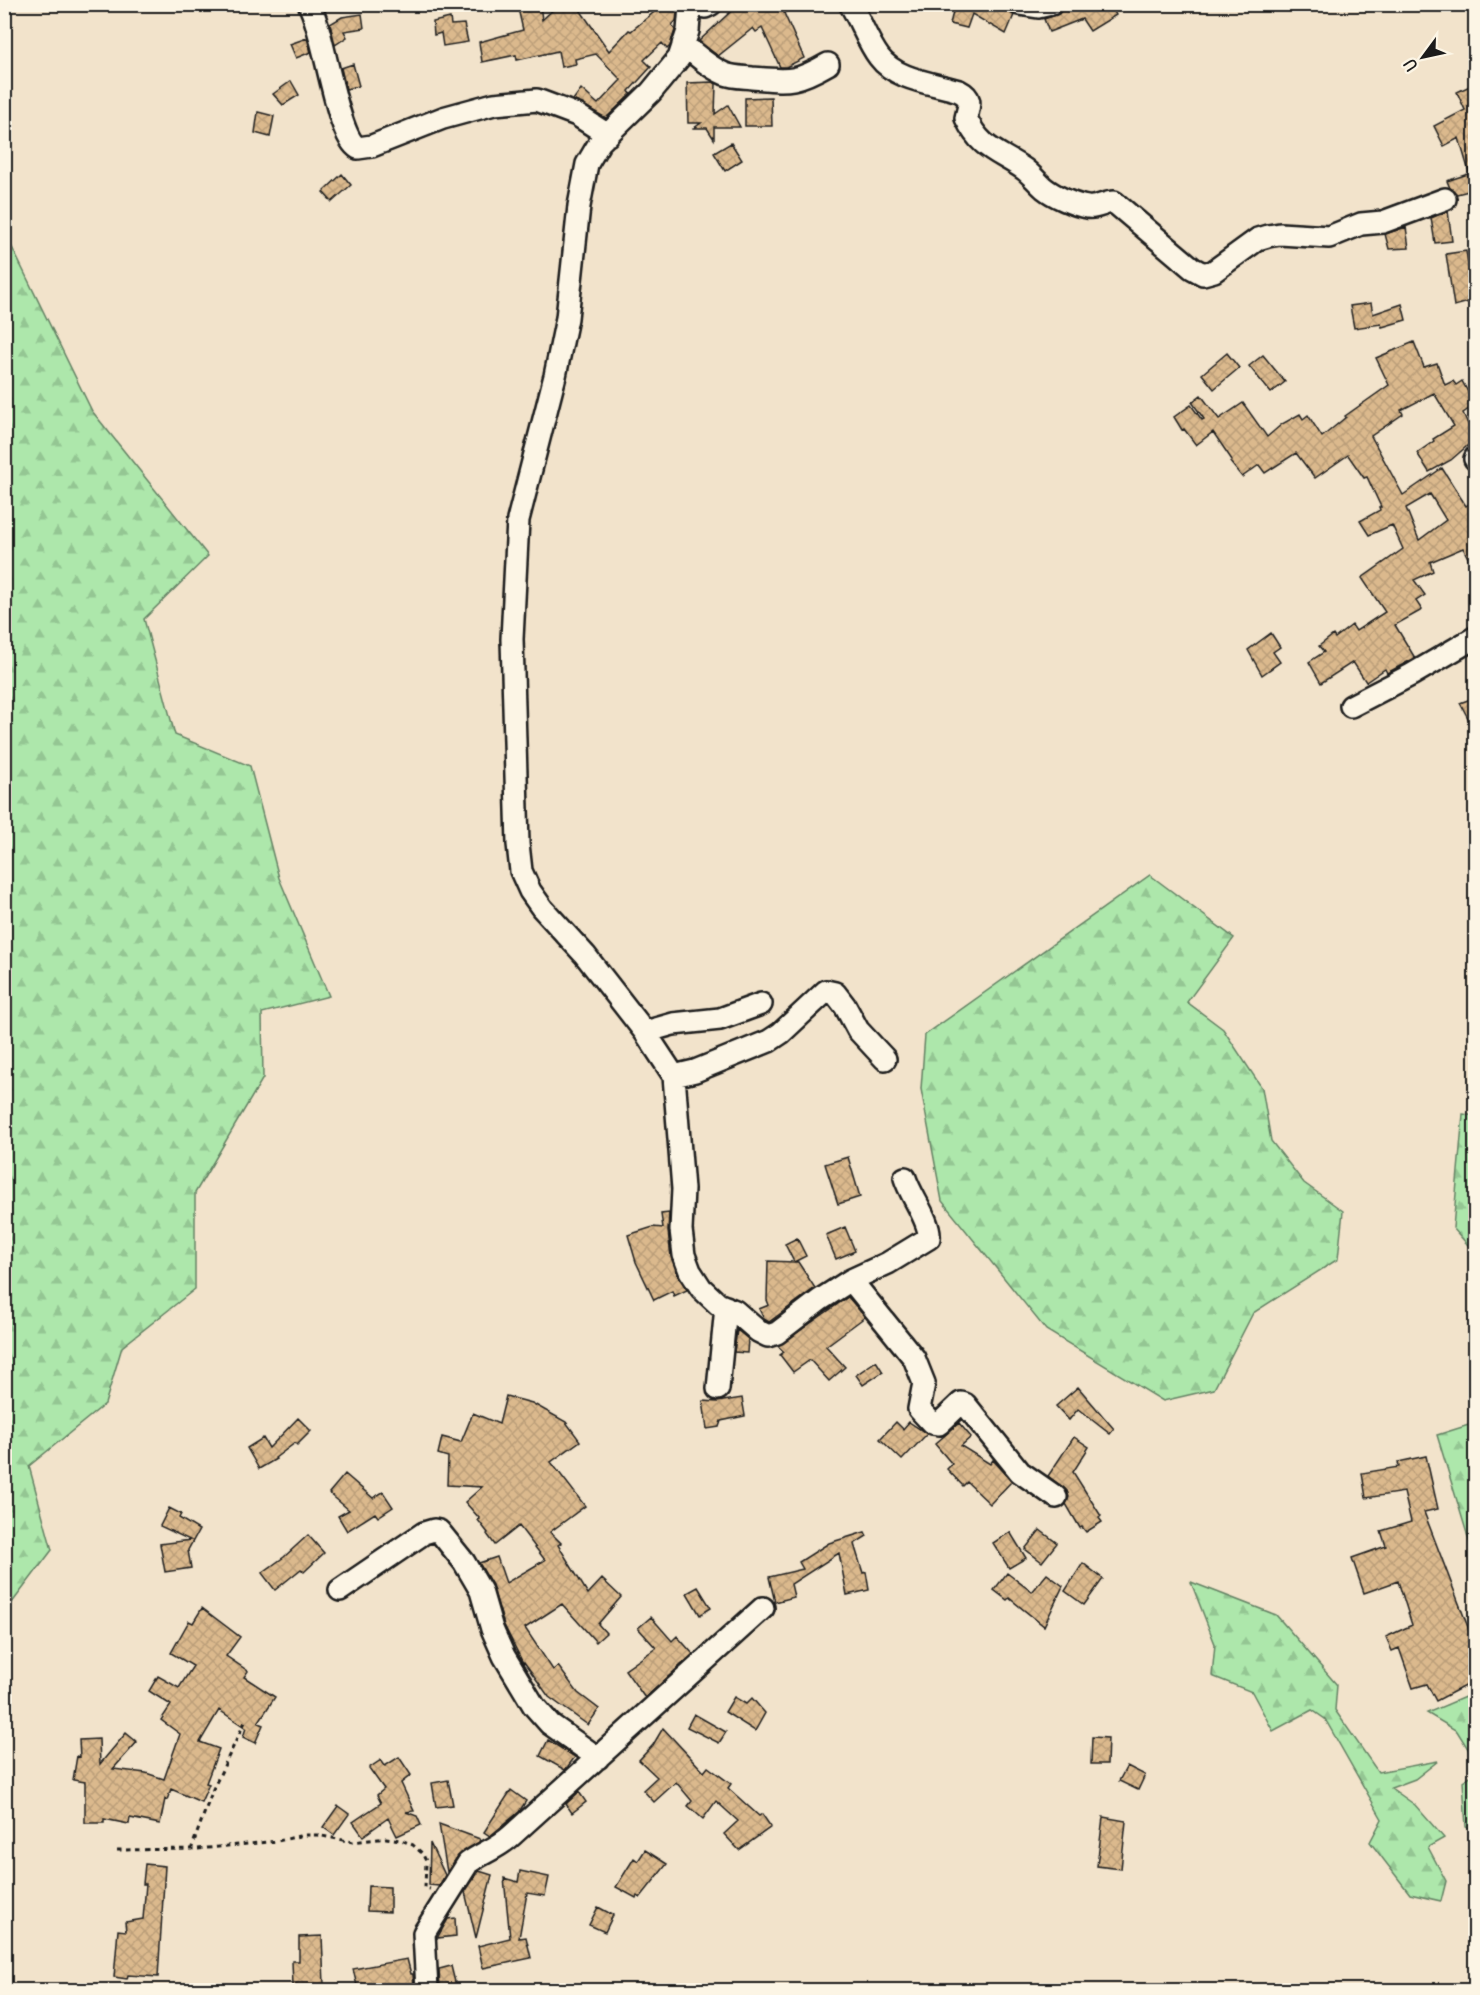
<svg xmlns="http://www.w3.org/2000/svg" width="1480" height="1995" font-family="Delius,sans-serif">
<style>
.forest{fill:url(#forest-firs);stroke:#648264;stroke-width:1.5}
.building{fill:url(#building-cross-hatch);stroke:#1c1c1c;stroke-width:1.5;fill-rule:evenodd}
.lines{fill:none;stroke-linecap:round;stroke-linejoin:round}
.minor-casing{stroke:#1c1c1c;stroke-width:26}
.path{stroke:#1c1c1c;stroke-width:3;stroke-dasharray:4.5 4.5;stroke-linecap:butt}
.minor{stroke:#fcf5e5;stroke-width:21}
</style>
<defs>
<pattern id="forest-firs" width="22" height="20" patternUnits="userSpaceOnUse" patternTransform="scale(1.5)"><rect width="22" height="20" fill="#ade7ab"/><path d="M5 1l3.5 6h-7zM16 11l3.5 6h-7z" fill="#94c693"/></pattern>
<pattern id="building-cross-hatch" width="8" height="8" patternUnits="userSpaceOnUse" patternTransform="scale(1.5)"><rect width="8" height="8" fill="#dbb98d"/><path d="M0 0l8 8M0 8l8-8" fill="none" stroke="#bb9e79"/></pattern>
</defs>
<rect width="100%" height="100%" fill="#f2e3cb"/>
<filter id="ink" filterUnits="userSpaceOnUse"><feTurbulence type="fractalNoise" baseFrequency=".0167" numOctaves="2"/><feDisplacementMap in="SourceGraphic" scale="12" xChannelSelector="R" yChannelSelector="G"/><feConvolveMatrix kernelMatrix="1 2 1 2 8 2 1 2 1" color-interpolation-filters="sRGB"/></filter>
<g filter="url(#ink)">
<path class="forest" d="M4,231L92,411L208,556L144,619L175,735L250,766L279,878L329,996L262,1013L263,1078L195,1193V1289L122,1347L105,1404L29,1466L52,1550L5,1612Z
M1150,875L1234,938L1187,1002L1223,1029L1262,1088L1271,1141L1304,1183L1343,1211L1338,1259L1253,1313L1214,1389L1163,1401L1046,1330L942,1201L921,1089L925,1035Z
M1463,1114L1475,1116V1253L1453,1228Z
M1475,1423H1476L1475,1560L1437,1435Z
M1191,1582L1276,1615L1337,1685L1335,1710L1378,1772L1438,1761L1415,1779L1391,1788L1415,1805L1444,1838L1428,1847L1446,1881L1441,1901L1410,1894L1370,1842L1382,1819L1325,1719L1312,1710L1273,1731L1252,1692L1212,1676L1215,1644Z
M1465,1697L1475,1709V1760L1457,1731L1427,1713Z
M1475,1773V1830L1466,1827L1463,1781Z"/>
<path class="building" d="M517,4H540L542,20L559,4H576L609,51L629,30L631,31L664,4H670L677,13L676,21L672,25L675,30L670,46L667,49L662,43L644,60L651,67L629,91L631,94L606,118L573,100L581,89L598,104L621,80L596,54L575,59L576,64L561,67L558,51L517,60L516,55L482,62L479,42L523,30Z
M739,4H797L784,13L804,58L786,67H780L762,28L756,32L753,28L718,56L699,41Z
M955,4H1007V9L1014,15L1006,34L972,14L967,28L950,24Z
M1070,4H1110L1116,15L1090,31L1082,19L1049,32L1044,19L1059,14L1063,7Z
M362,14L364,28L344,31L347,37L335,45L330,24L342,17Z
M450,18L451,25L464,24L468,42L443,46L441,33L434,35L433,22Z
M307,38L311,52L296,58L290,44Z
M353,64L359,86L346,89L341,68Z
M291,81L299,95L283,105L273,94Z
M713,82L716,84L715,114L728,105L740,127H714V139L707,128H694L701,123H688L687,83Z
M1476,83V182H1472L1459,138L1444,146L1434,126L1465,110L1457,92Z
M771,97L772,126H745V98Z
M258,112L274,116L270,137L255,133Z
M731,143L742,160L725,171L714,153Z
M342,174L351,185L332,202L323,192Z
M1468,174L1473,190L1457,194L1450,188L1447,181Z
M1448,211L1452,241L1435,243L1431,218Z
M1406,227L1409,248L1389,249L1385,234Z
M1466,251L1471,281L1474,280L1476,300L1454,306L1446,254Z
M1371,303L1373,314L1402,304L1406,320L1382,327L1381,324L1354,328L1350,306Z
M1414,342L1424,367L1437,363L1445,385L1453,381L1456,385L1462,381L1475,405L1463,413L1475,439L1451,460L1429,472L1417,453L1434,441L1433,439L1454,426L1434,393L1401,410L1403,414L1371,436L1403,495L1442,468L1466,506L1476,499V574L1463,548L1430,562L1433,571L1414,580L1425,595L1416,601L1422,610L1395,625L1415,658L1387,673L1385,669L1366,682L1353,662L1321,683L1309,662L1324,652L1319,646L1333,635L1335,638L1352,625L1356,631L1385,612L1362,578L1403,549L1392,525L1369,535L1360,521L1380,510L1379,507H1381L1367,477L1364,478L1348,455L1315,478L1296,453L1265,473L1259,465L1242,477L1230,462L1232,460L1213,432L1196,445L1184,429L1182,430L1174,417L1191,405L1202,420L1204,419L1192,402L1201,395L1219,419L1243,403L1267,437L1282,424L1300,414L1303,419L1308,415L1322,437L1346,417L1345,416L1389,385L1376,358ZM1430,494L1446,520L1419,540L1406,508Z
M1227,353L1239,368L1214,389L1202,374Z
M1263,355L1285,382L1271,393L1249,366Z
M1271,633L1280,647L1273,652L1280,662L1262,675L1248,650Z
M1476,697V733L1460,703Z
M848,1157L860,1197L838,1204L825,1164Z
M669,1213L668,1231L671,1257L678,1276L687,1290L674,1296L672,1291L654,1300L636,1262L628,1235L653,1227L663,1228L661,1214Z
M845,1227L855,1251L836,1259L826,1235Z
M797,1238L806,1256L794,1262H798L815,1288L769,1322L764,1319L759,1309L769,1305L767,1300L768,1261L794,1262L785,1244Z
M848,1297L865,1317L826,1346L845,1367L829,1381L810,1360L793,1372L780,1355L784,1352L778,1346Z
M737,1330L748,1339L747,1353L734,1352Z
M876,1361L883,1372L863,1385L856,1375Z
M1078,1387L1114,1429L1110,1434L1078,1409L1069,1420L1056,1406Z
M506,1396L532,1403L566,1422L580,1441L551,1462L585,1506L550,1532L561,1543L558,1545L588,1594L602,1579L621,1597L598,1624L606,1633L596,1642L562,1604L525,1628L553,1670L558,1666L578,1693L599,1709L588,1725L549,1697L524,1662L523,1663L504,1625L492,1585L479,1563L497,1557L506,1583L545,1560L519,1526L495,1545L487,1534L488,1533L478,1520L480,1519L465,1502L482,1487L447,1485L448,1457L438,1454L442,1437L461,1442L473,1413L499,1424Z
M742,1398L745,1416L721,1421L719,1427L707,1429L703,1401L717,1402Z
M298,1418L311,1431L297,1445L295,1443L275,1458L276,1459L259,1469L247,1448L263,1438L269,1448Z
M896,1422L903,1429L909,1422L927,1434L902,1460L880,1439Z
M959,1423L971,1437L961,1446L990,1464L993,1460L1012,1481L990,1504L967,1482L963,1486L947,1469L952,1464L935,1444Z
M1074,1437L1089,1447L1073,1472L1101,1516L1099,1518L1102,1522L1086,1532L1082,1527L1080,1528L1066,1504L1069,1497L1067,1491L1048,1476Z
M1426,1456L1438,1509L1424,1512L1476,1648V1680L1436,1701L1427,1684L1413,1688L1399,1648L1392,1651L1386,1637L1412,1625L1398,1581L1364,1593L1352,1558L1386,1546L1381,1531L1411,1522L1404,1492L1366,1498L1362,1473L1399,1467L1398,1462Z
M345,1474L373,1498L383,1492L393,1507L378,1517L375,1513L347,1531L338,1516L349,1510L329,1493Z
M169,1508L181,1514L179,1518L199,1530L188,1550L191,1568L165,1572L160,1544L190,1540L160,1526Z
M1040,1530L1057,1543L1042,1562L1025,1549Z
M865,1532L867,1536L854,1544L863,1573L866,1572L869,1590L847,1595L839,1553L791,1584L794,1597L775,1602L769,1577L803,1569L799,1562L829,1543Z
M1010,1532L1026,1558L1009,1568L993,1543Z
M308,1535L324,1553L304,1572L301,1569L275,1590L262,1573L284,1557Z
M1083,1563L1103,1579L1084,1605L1065,1591Z
M1007,1573L1032,1592L1047,1574L1063,1586L1044,1626L1009,1598L1007,1600L994,1590Z
M698,1587L711,1608L700,1615L687,1593Z
M202,1608L240,1637L226,1656L248,1671L244,1677L275,1697L258,1723L263,1725L255,1743L243,1737L246,1728L219,1710L200,1742L219,1749L206,1783L209,1784L201,1802L171,1789L167,1800L165,1799L160,1824L130,1818L129,1824L104,1819V1823H85V1782L73,1780L77,1756L80,1757L79,1740L99,1739L100,1764L126,1733L137,1742L113,1769L146,1773L164,1779L180,1734L161,1720L171,1705L149,1691L158,1676L179,1688L193,1666L171,1653L189,1621L193,1623Z
M651,1617L672,1641L677,1636L693,1654L645,1698L625,1670L656,1648L638,1628Z
M734,1697L746,1704L752,1698L765,1713L755,1731L725,1712Z
M694,1714L726,1732L719,1743L687,1727Z
M663,1728L704,1772L708,1767L731,1784L728,1788L759,1816L762,1814L771,1827L739,1850L724,1834L738,1821L716,1801L703,1819L688,1806L692,1801L676,1782L654,1802L643,1790L657,1777L639,1760L653,1745Z
M1092,1737L1108,1738L1107,1764H1091Z
M548,1740L575,1757L565,1770L540,1756Z
M399,1757L411,1775L401,1783L414,1811L406,1812L417,1816L421,1825L397,1836L388,1818L363,1836L353,1822L381,1803L377,1795L384,1789L369,1768L381,1760L385,1766Z
M1127,1766L1145,1775L1138,1790L1119,1781Z
M448,1780L453,1805L436,1807L432,1783Z
M511,1790L526,1801L519,1812L490,1836L484,1832Z
M579,1792L586,1802L572,1813L566,1804Z
M338,1806L349,1814L334,1835L323,1827Z
M1103,1817L1126,1821L1121,1869L1097,1866Z
M439,1824L480,1839L479,1842L458,1856L447,1872Z
M430,1843L445,1875L439,1886L429,1885Z
M645,1850L667,1864L640,1898L637,1896L636,1898L616,1887L634,1858L638,1861Z
M145,1864L165,1866L158,1977L128,1975L127,1979L114,1977L118,1930L126,1931L125,1922L143,1919L146,1884H143Z
M479,1871L492,1875L476,1938L465,1892Z
M520,1871L549,1877L545,1896L527,1893L519,1938L526,1937L531,1958L483,1968L478,1946L510,1938L504,1878L518,1882Z
M368,1886L390,1887V1912L367,1911Z
M598,1907L613,1915L605,1932L589,1925Z
M455,1918L456,1936L437,1938L448,1919Z
M322,1936L324,1985L293,1986L292,1961H299V1937Z
M407,1959L411,1974H413L414,1989L358,1990L353,1969Z
M451,1966L457,1990H440L439,1969Z"/>
<g class="lines">
<defs>
<path id="minor" d="M309,4C325,33 336,136 358,148L372,146L443,118L494,104L537,100L577,115L608,135
M688,4L705,7L711,4
M850,4C861,21 867,41 879,57C896,80 933,83 959,91C973,98 969,105 966,118C981,150 998,151 1024,169C1031,174 1037,182 1044,188C1054,196 1074,205 1087,207C1097,209 1104,202 1114,202L1192,268L1203,274L1214,271L1258,239L1268,236L1280,234L1329,237L1361,224L1383,222L1445,199
M1019,4L1038,7L1051,4
M690,6L688,31L679,58L651,92L600,142L587,164L579,206L567,318L555,376L518,520L512,639L518,844L521,871L530,891L542,908L585,955L645,1032L674,1076L683,1189L681,1230L684,1255L690,1271L701,1288L718,1304L735,1311L758,1331L768,1336L777,1333L820,1300L851,1280L888,1263L929,1238C931,1222 910,1195 905,1178
M683,44C696,55 709,67 725,74C733,77 743,77 752,78C789,81 795,83 828,64
M1475,459L1476,457
M1351,706L1411,675L1476,637
M645,1032L673,1024L720,1019L761,1004
M674,1076L695,1071L769,1041L781,1033L826,991L835,993L845,1006L858,1030L885,1059
M851,1280L914,1358L924,1383L919,1409L932,1423L939,1424L961,1403L965,1404L1020,1472L1056,1497
M718,1389L726,1307
M340,1590L424,1533L434,1530L439,1531L464,1562L481,1591L492,1629L504,1656L534,1706L550,1724L598,1758
M427,1990L424,1933L468,1863C482,1853 498,1848 511,1836L763,1608"/>
</defs>
<use href="#minor" class="minor-casing"/>
<path class="path" d="M117,1850L198,1849L278,1841L304,1835H317L353,1842L386,1838L401,1840L413,1845L422,1853L426,1861L425,1888L430,1889
M191,1850L213,1789L245,1722"/>
<use href="#minor" class="minor"/>
</g>
</g>
<rect width="1480" height="1995" fill="none" stroke="#fcf5e5" stroke-width="24"/>
<rect x="12" y="12" width="1456" height="1971" fill="none" stroke="#1c1c1c" stroke-width="2" filter="url(#ink)"/>
<g transform="translate(1423 57) rotate(237)" stroke="#fcf5e5" stroke-width="4.5" paint-order="stroke">
<path d="M0-4.5L10 22L0 15L-10 22Z" fill="#1c1c1c"/>
<text y="-9" font-size="16" font-weight="bold" text-anchor="middle" fill="#1c1c1c">U</text>
</g>
</svg>
